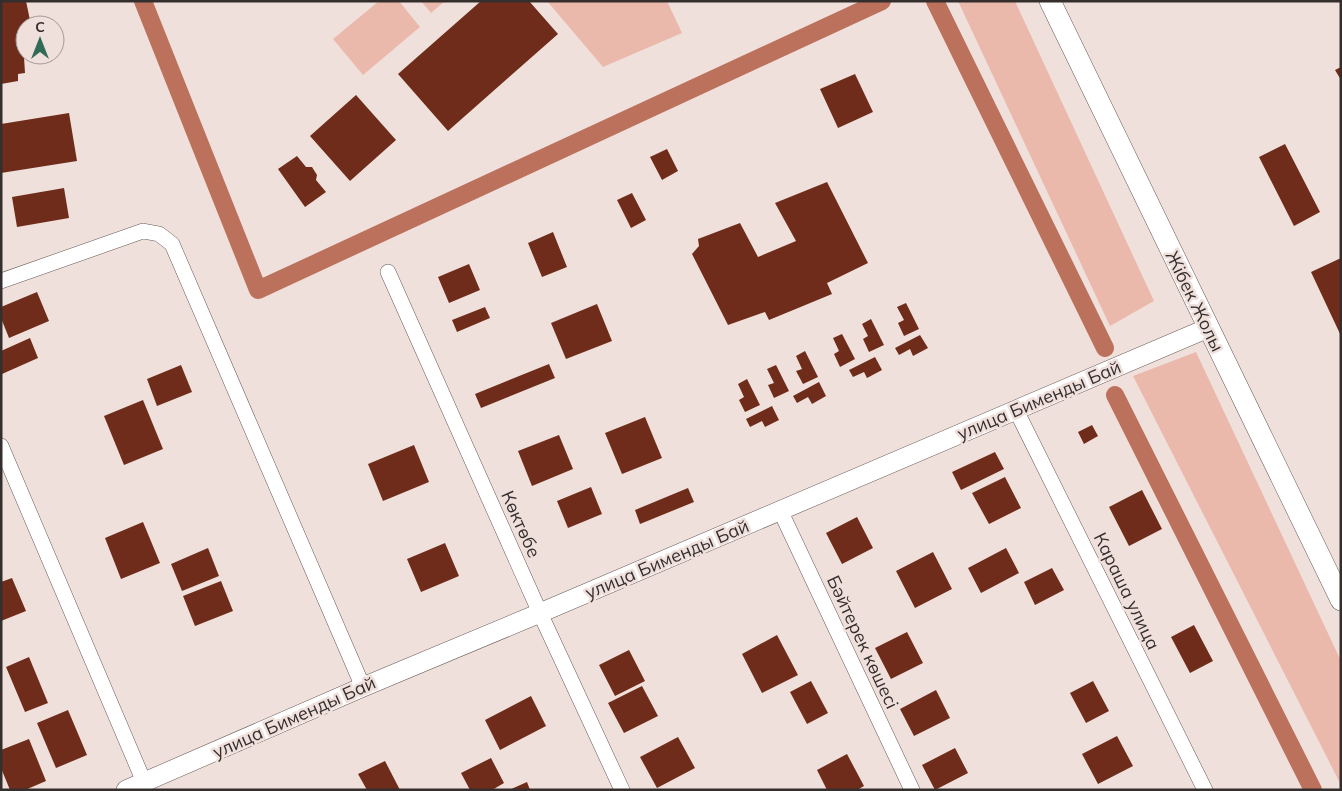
<svg xmlns="http://www.w3.org/2000/svg" width="1342" height="791" font-family="Mulish,sans-serif">
<style>
.green{fill:#ebb9ab}
.lines{fill:none;stroke-linecap:round;stroke-linejoin:round}
.canal{stroke:#bc715d;stroke-width:18}
.building{fill:#6f2c1a}
.minor-casing{stroke:#685b57;stroke-width:16}
.tertiary-casing{stroke:#685b57;stroke-width:20}
.secondary-casing{stroke:#685b57;stroke-width:22}
.minor{stroke:#fff;stroke-width:15}
.tertiary{stroke:#fff;stroke-width:19}
.secondary{stroke:#fff;stroke-width:21}
.labels{text-anchor:middle;dominant-baseline:central;stroke-width:5;stroke-linejoin:round;paint-order:stroke}
.street-label{font-size:18px;fill:#342e2d;stroke:#f0e0dc}
</style>
<rect width="100%" height="100%" fill="#f0e0dc"/>
<path class="green" d="M379,1H399L420,27L363,75L333,39Z
M421,1H445L431,13Z
M547,1H667L682,33L603,67Z
M958,1H1015L1154,301L1110,326Z
M1196,352L1341,661V785L1133,376Z"/>
<g class="lines">
<path class="canal" d="M143,1L258,290L882,1
M935,1L1105,348
M1115,395L1313,790"/>
</g>
<path class="building" d="M1,1H26L31,25H25L24,57L25,73L18,74V81L1,84Z
M481,1H529L558,34L448,131L398,74Z
M1341,67V80L1335,70Z
M855,74L873,112L838,128L820,89Z
M356,95L396,140L350,181L310,136Z
M69,113L77,161L1,173V124Z
M1285,144L1320,212L1294,226L1259,157Z
M667,149L678,171L662,180L650,157Z
M297,156L306,167H312L317,175L316,180L326,192L305,207L278,169Z
M827,182L868,263L827,283L832,294L769,320L765,312L728,325L692,254L699,246L698,239L740,223L758,257L796,241L775,203Z
M64,188L69,218L17,227L12,197Z
M632,193L646,220L631,228L617,200Z
M553,232L567,267L542,277L528,243Z
M1341,258V336L1311,272Z
M469,264L480,290L449,303L438,277Z
M37,292L49,321L9,338L1,318V307Z
M906,303L919,329L904,336L898,323L904,320L897,307Z
M597,304L612,341L566,359L551,323Z
M485,307L490,318L457,332L452,320Z
M871,319L884,345L869,352L863,339L868,336L862,324Z
M842,334L855,359L840,367L834,354L839,351L833,338Z
M920,335L928,348L913,356L910,349L899,355L895,348Z
M30,338L38,358L2,374L1,371V351Z
M805,351L818,377L803,384L796,371L802,369L796,356Z
M875,357L882,370L867,378L864,372L853,377L849,370Z
M549,364L555,378L481,408L475,394Z
M181,365L192,392L157,406L147,379Z
M776,365L789,391L774,398L768,385L774,383L767,369Z
M747,379L760,405L745,412L739,400L744,397L738,384Z
M819,382L826,396L812,404L808,397L797,403L793,396Z
M143,400L163,449L124,465L104,416Z
M772,406L779,420L765,427L762,421L750,427L746,419Z
M645,417L662,458L622,474L605,433Z
M1092,425L1098,436L1084,444L1078,432Z
M559,435L573,469L532,486L518,451Z
M414,445L429,482L383,501L368,464Z
M995,452L1004,469L961,490L952,472Z
M1005,477L1021,508L989,524L972,493Z
M591,487L602,514L568,528L557,501Z
M688,488L694,502L640,524L635,510Z
M1142,490L1162,529L1129,546L1109,507Z
M857,517L873,548L842,564L826,533Z
M143,522L160,563L121,579L105,538Z
M445,543L459,576L421,592L407,559Z
M208,548L219,576L182,591L171,564Z
M1006,548L1019,573L981,593L968,568Z
M933,552L952,589L915,608L896,571Z
M1052,568L1064,590L1035,605L1024,582Z
M12,578L26,611L1,621V582Z
M221,581L233,611L195,626L183,596Z
M1194,625L1213,661L1190,673L1171,637Z
M907,632L923,663L891,679L875,648Z
M777,635L798,675L762,693L742,654Z
M629,650L645,681L615,696L599,665Z
M29,657L48,703L25,712L6,667Z
M811,681L828,713L807,724L790,692Z
M1093,681L1109,711L1086,723L1070,693Z
M642,686L658,716L624,733L608,703Z
M936,690L950,718L914,736L900,709Z
M531,696L546,726L500,750L485,720Z
M68,710L87,755L56,768L37,723Z
M1117,736L1133,766L1098,784L1082,754Z
M678,737L695,768L657,788L640,757Z
M29,739L46,781L25,790H10L1,768V750Z
M955,748L968,773L935,790L922,765Z
M847,754L864,786L857,790H827L817,770Z
M491,758L504,783L492,790H470L461,773Z
M385,761L400,790H367L358,774Z
M527,782L530,790H509Z"/>
<g class="lines">
<defs>
<path id="minor" d="M388,272L540,613L622,790
M1,281L143,231L159,234L172,244L363,687
M1016,410L1205,790
M1,446L144,782
M780,510L912,790"/>
<path id="tertiary" d="M126,790L363,687L540,613L1208,328"/>
<path id="secondary" d="M1050,1L1341,600"/>
</defs>
<use href="#minor" class="minor-casing"/>
<use href="#tertiary" class="tertiary-casing"/>
<use href="#secondary" class="secondary-casing"/>
<use href="#minor" class="minor"/>
<use href="#tertiary" class="tertiary"/>
<use href="#secondary" class="secondary"/>
</g>
<g class="labels">
<g class="street-label">
<text transform="translate(1195 301) rotate(64)">Жібек Жолы</text>
<text transform="translate(1039 400) rotate(-23)">улица Бименды Бай</text>
<text transform="translate(521 524) rotate(66)">Көктөбе</text>
<text transform="translate(667 559) rotate(-23)">улица Бименды Бай</text>
<text transform="translate(1127 591) rotate(64)">Караша улица</text>
<text transform="translate(863 642) rotate(65)">Бәйтерек көшесі</text>
<text transform="translate(294 717) rotate(-24)">улица Бименды Бай</text>
</g>
</g>
<rect width="1342" height="791" fill="none" stroke="#342e2d" stroke-width="5"/>
<g transform="translate(40 40)"><circle r="24" fill="#f0e0dc" stroke="#a59996"/>
<path d="M0-4L9 19L0 12L-9 19Z" fill="#2f6b57"/>
<text y="-8" font-size="14" font-weight="bold" text-anchor="middle" fill="#342e2d">С</text>
</g>
</svg>
